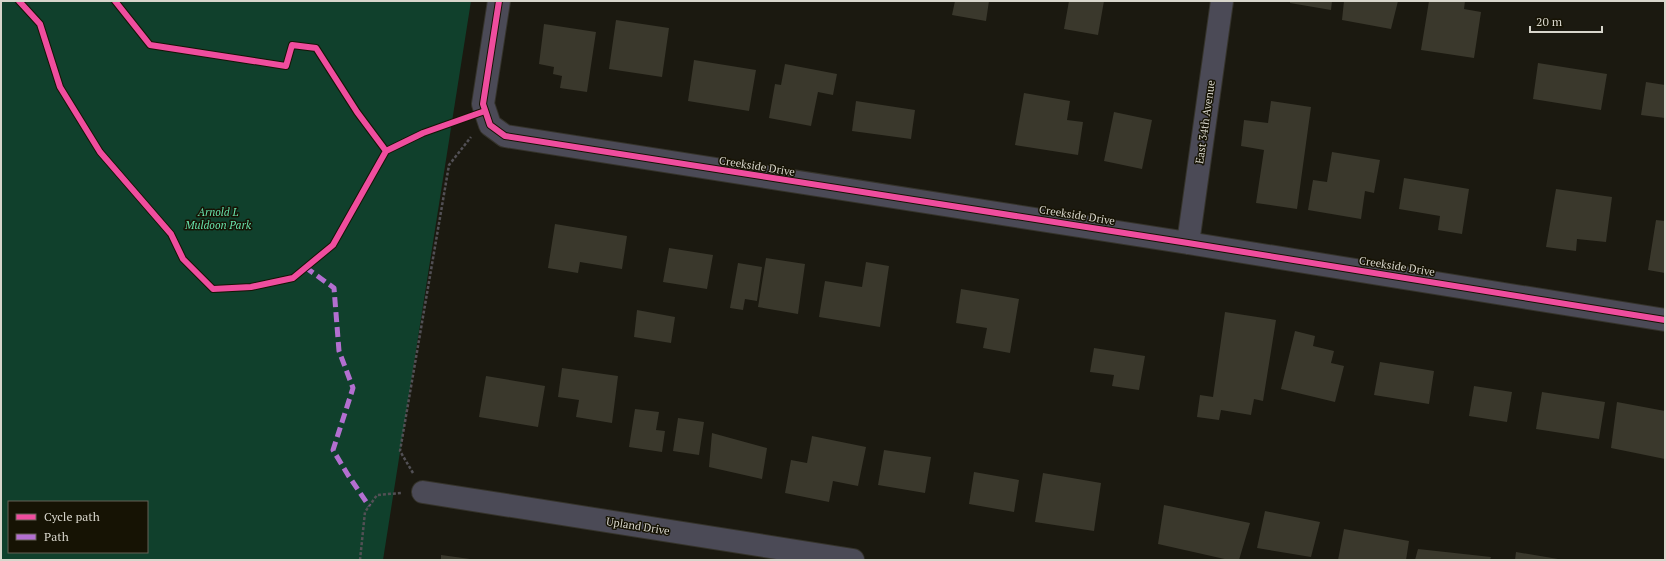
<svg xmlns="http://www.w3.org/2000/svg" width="1666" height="561" font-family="'PT Serif',serif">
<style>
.green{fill:#10402c;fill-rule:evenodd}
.building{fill:#3a382c}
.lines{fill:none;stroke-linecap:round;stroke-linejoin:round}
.minor-casing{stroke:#35332b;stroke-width:24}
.path{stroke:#525055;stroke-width:2.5;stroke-dasharray:3 2;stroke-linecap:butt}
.minor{stroke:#4b4a56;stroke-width:22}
.quiet{stroke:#b36fd0;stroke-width:5;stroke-dasharray:10 5;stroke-linecap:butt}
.cycleway-casing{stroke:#161304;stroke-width:8}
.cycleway{stroke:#ef4d9e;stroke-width:6}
.labels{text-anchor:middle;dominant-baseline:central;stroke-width:3;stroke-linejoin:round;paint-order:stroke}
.street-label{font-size:11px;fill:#d8d6cc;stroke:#161304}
.park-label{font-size:11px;font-style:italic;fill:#67e2ac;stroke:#161304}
</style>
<rect width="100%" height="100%" fill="#1b1910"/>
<path class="green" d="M1,1H471L383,560H1ZM9,502H147V552H9Z"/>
<path class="building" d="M955,1H989L986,21L952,15Z
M1069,1H1104L1098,35L1064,29Z
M1290,1H1332L1331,10L1290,3Z
M1344,1H1398L1391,29L1342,20Z
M1429,1H1465L1464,9L1481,12L1474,58L1421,50Z
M616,20L669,28L662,77L609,69Z
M544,24L596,32L587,92L560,88L562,76L553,74L554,67L539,64Z
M694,60L756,70L749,111L688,101Z
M1538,63L1607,74L1601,110L1533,99Z
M785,64L837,74L833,95L818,92L811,126L769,118L775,84L781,85Z
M1646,82L1665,85V118L1641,115Z
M1024,93L1070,101L1067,120L1083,122L1078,155L1015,145Z
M856,101L915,110L911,139L852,131Z
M1271,101L1311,107L1297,209L1256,203L1264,150L1241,146L1244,120L1268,123Z
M1114,112L1152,120L1142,169L1104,161Z
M1332,152L1380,160L1374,193L1365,191L1361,219L1308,210L1313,180L1327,182Z
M1404,178L1469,189L1462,234L1438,230L1440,216L1399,209Z
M1556,189L1612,197L1606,242L1577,239L1576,251L1546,247Z
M1656,220L1665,221V273L1648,270Z
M555,224L627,236L622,269L580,262L578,273L548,268Z
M669,248L713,255L707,289L663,282Z
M766,258L805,264L798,314L758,307Z
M866,262L889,266L880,327L819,317L825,281L862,287Z
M738,263L762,267L757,301L745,299L743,310L730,308Z
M961,289L1019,299L1010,353L983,348L987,328L956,323Z
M637,310L675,317L671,343L634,337Z
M1225,312L1276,320L1263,401L1254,399L1251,415L1221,410L1219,420L1197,417L1200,395L1213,397Z
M1295,331L1315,336L1313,346L1334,351L1331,363L1344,366L1335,402L1281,389Z
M1094,348L1145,356L1139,390L1112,386L1114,375L1090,372Z
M1380,362L1434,371L1429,404L1374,395Z
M562,368L618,376L612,423L576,417L579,400L558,397Z
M486,376L545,386L538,427L479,417Z
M1474,386L1512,392L1507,422L1469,416Z
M1542,392L1605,402L1599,439L1536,429Z
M1617,402L1665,411V459L1611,448Z
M635,409L659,412L656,430L665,431L662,452L629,447Z
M678,418L704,422L699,455L673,451Z
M712,433L767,448L762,479L709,467Z
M812,436L866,447L858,486L833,481L829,502L785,493L791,460L807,463Z
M884,450L931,457L925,493L878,485Z
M974,472L1019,480L1014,512L969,504Z
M1043,473L1101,483L1094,531L1035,522Z
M1164,505L1250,523L1239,560H1229L1158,544Z
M1265,511L1320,522L1311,557L1257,548Z
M1344,529L1409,541L1406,560H1338Z
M1418,549L1491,557L1490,560H1415Z
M1516,552L1558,559L1557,560H1515Z
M441,555L470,559V560H441Z"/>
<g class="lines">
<defs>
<path id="minor" d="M499,1L483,104L490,125L505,136L1188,243L1665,320
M1188,243L1222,1
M423,492L853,560"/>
</defs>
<use href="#minor" class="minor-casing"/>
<path class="path" d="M413,473L400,451L449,165L471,137
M360,560L365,512L377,495L401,493"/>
<use href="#minor" class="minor"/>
<path class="quiet" d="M305,267L334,288L339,351L353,388L333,450L348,475L369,506"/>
<defs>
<path id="cycleway" d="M19,1L40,24L60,87L100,152L171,234L183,259L213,289L251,287L293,278L333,245L386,151L423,133L485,111
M115,1L150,45L286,66L292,45L316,48L357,112L386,151
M499,1L483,104L490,125L505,136L1188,243L1665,320"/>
</defs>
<use href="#cycleway" class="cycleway-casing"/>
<use href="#cycleway" class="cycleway"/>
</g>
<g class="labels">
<g class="street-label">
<text transform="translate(1205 122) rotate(-82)">East 34th Avenue</text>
<text transform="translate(757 166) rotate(9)">Creekside Drive</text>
<text transform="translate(1077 215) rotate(9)">Creekside Drive</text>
<text transform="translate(1397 266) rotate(9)">Creekside Drive</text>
<text transform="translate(638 526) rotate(9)">Upland Drive</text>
</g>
<g class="park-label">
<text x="218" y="212">Arnold L<tspan x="218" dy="13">Muldoon Park</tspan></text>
</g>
</g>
<rect width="1666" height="561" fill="none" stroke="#d8d6cc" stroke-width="4"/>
<rect x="8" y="501" width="140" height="52" fill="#161304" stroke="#646154"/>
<rect x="16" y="514" width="20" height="6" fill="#ef4d9e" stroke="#646154"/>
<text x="44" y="521" font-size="12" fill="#d8d6cc">Cycle path</text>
<rect x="16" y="534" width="20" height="6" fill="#b36fd0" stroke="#646154"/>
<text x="44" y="541" font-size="12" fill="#d8d6cc">Path</text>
<path d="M1530 26v6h72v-6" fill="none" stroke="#d8d6cc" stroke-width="2"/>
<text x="1536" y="26" font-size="12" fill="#d8d6cc" stroke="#161304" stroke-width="3" paint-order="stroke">20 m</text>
</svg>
